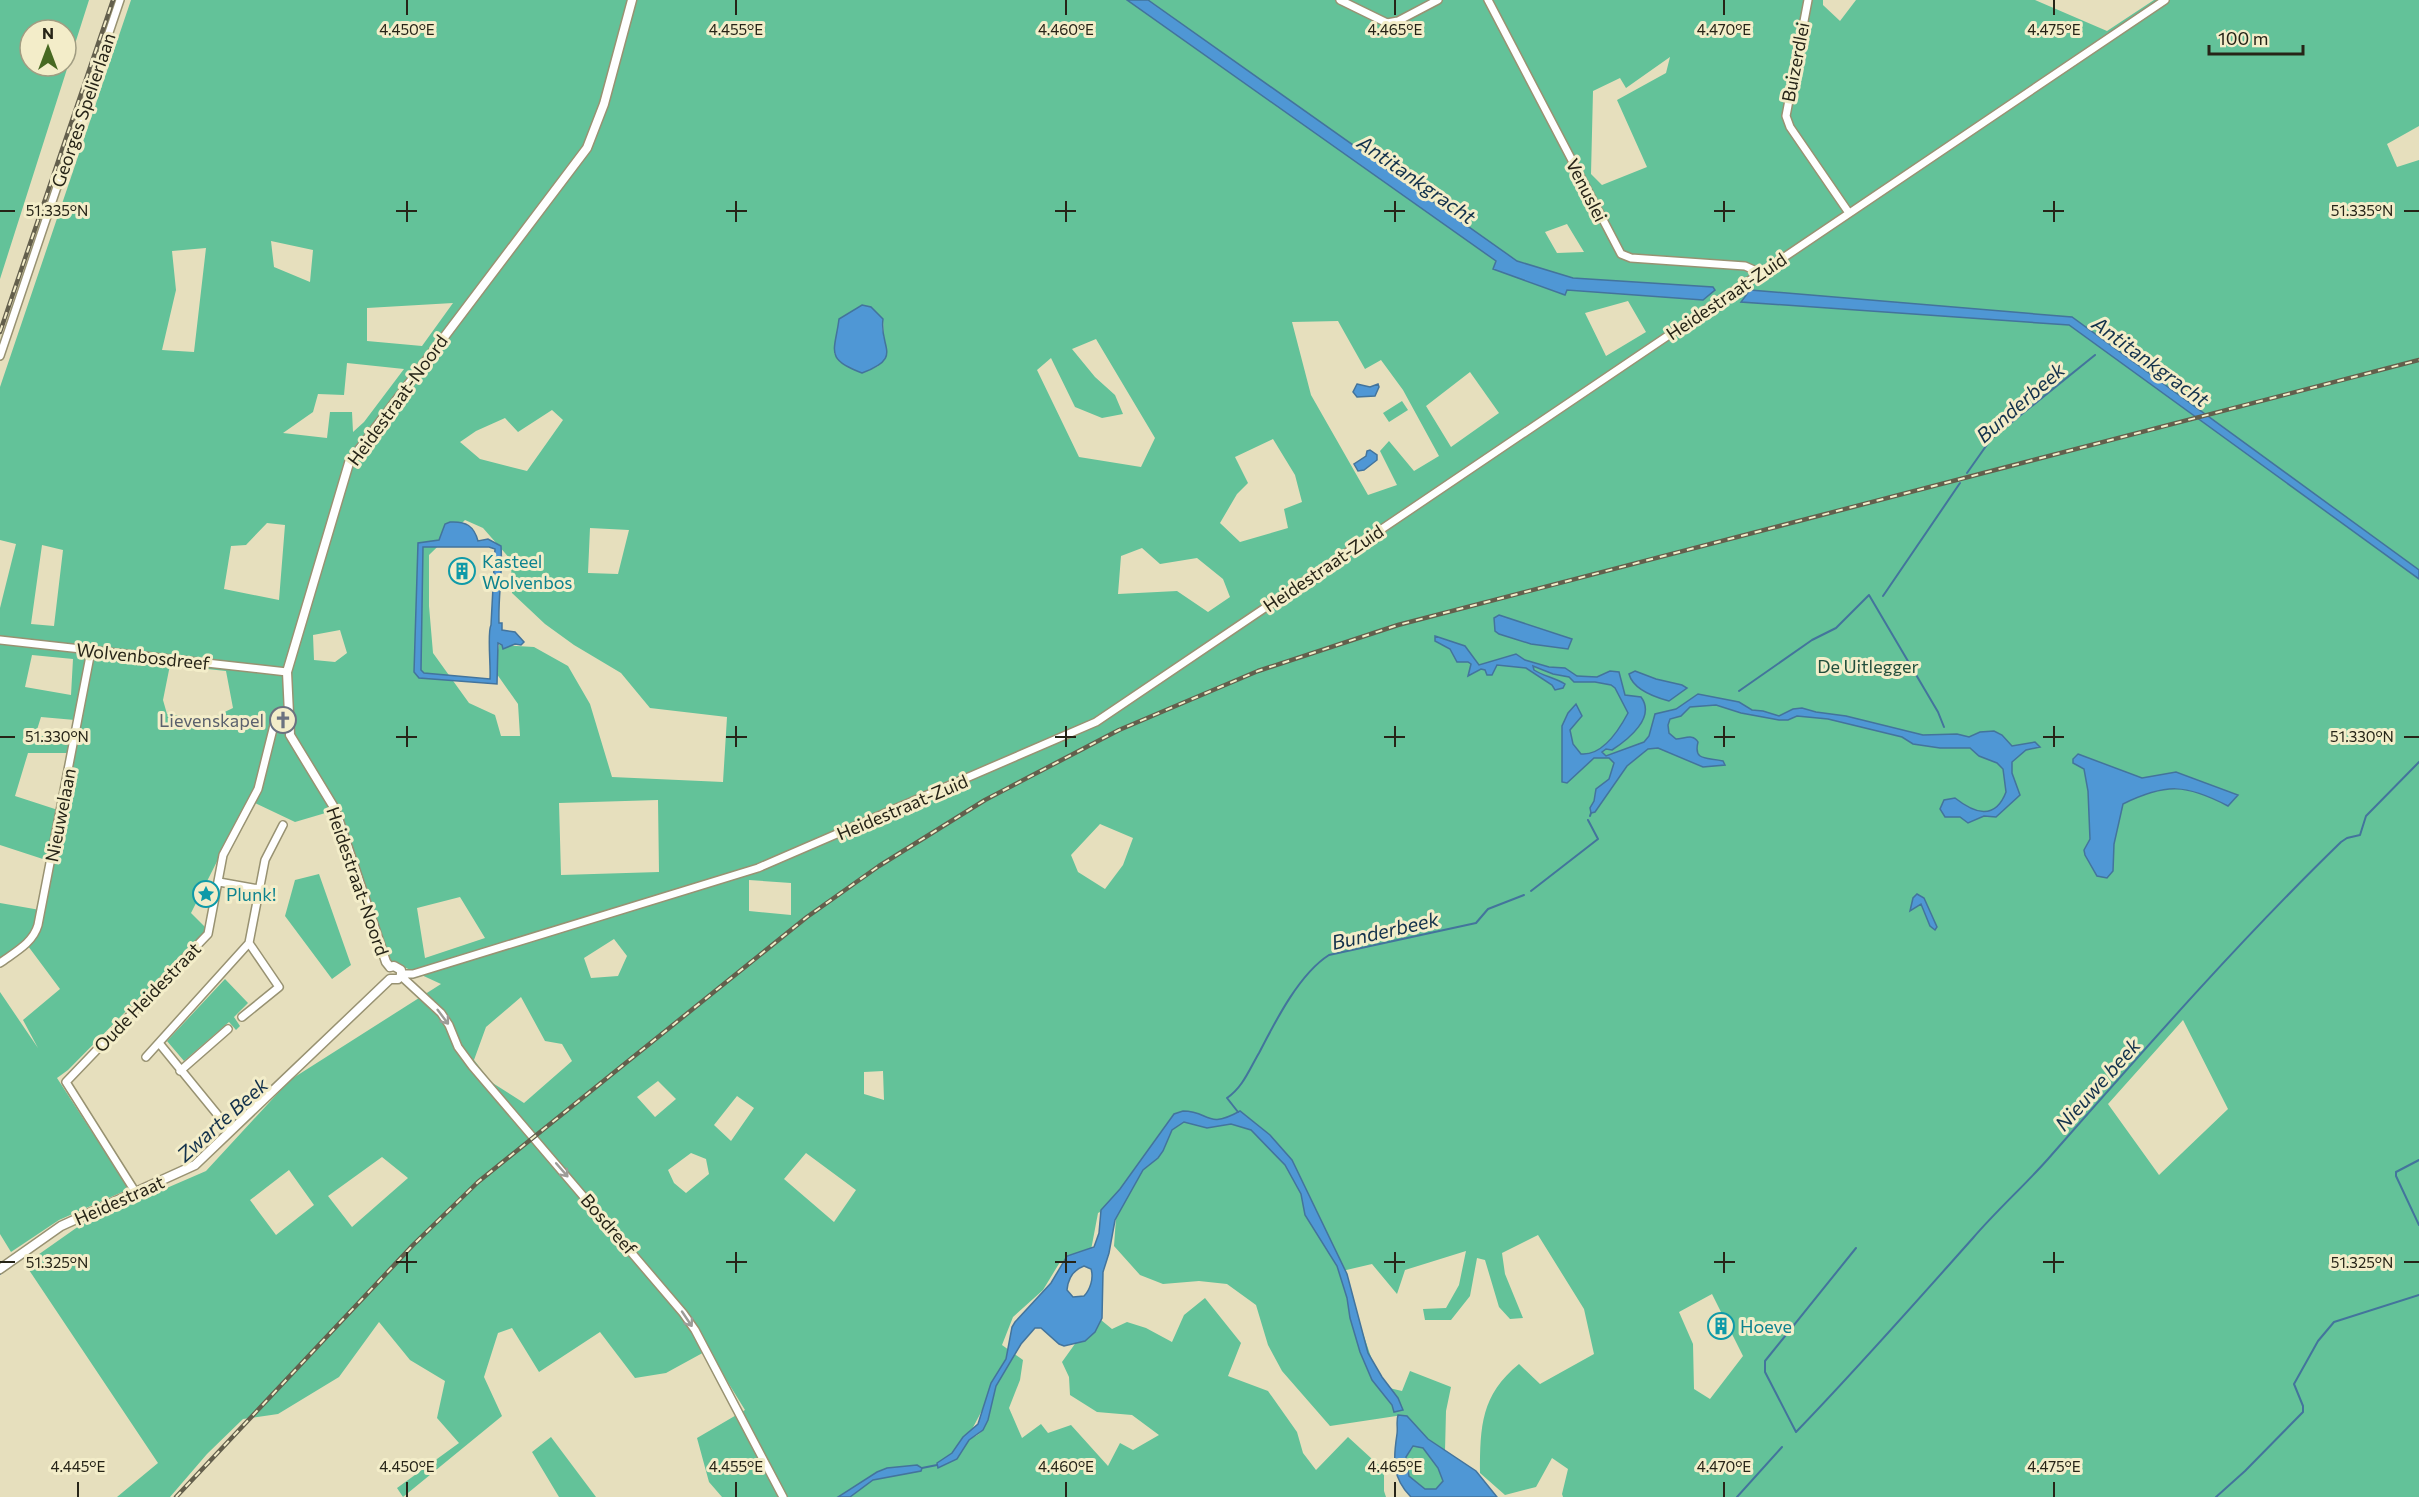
<svg xmlns="http://www.w3.org/2000/svg" width="2419" height="1497" font-family="Commissioner,sans-serif">
<style>
.green{fill:#63c299;fill-rule:evenodd}
.water{fill:#4f97d5;stroke:#43749c;stroke-width:1.5;fill-rule:evenodd}
.lines{fill:none;stroke-linecap:round;stroke-linejoin:round}
.stream{stroke:#43749c;stroke-width:2}
.minor-casing{stroke:#989272;stroke-width:10}
.tertiary-casing{stroke:#989272;stroke-width:11}
.minor{stroke:#fff;stroke-width:7}
.tertiary{stroke:#fff;stroke-width:8}
.rail-casing{stroke:#635f4c;stroke-width:4.5}
.rail{stroke:#f3edc9;stroke-width:2;stroke-dasharray:7;stroke-linecap:butt}
.oneway{stroke:#9d9c97}
.ticks{fill:none;stroke:#262417;stroke-width:2}
.labels{text-anchor:middle;dominant-baseline:central;stroke-width:6;stroke-linejoin:round;paint-order:stroke}
.street-label{font-size:18px;fill:#262417;stroke:#f3edc9}
.culture-label{font-size:18px;fill:#0d838f;stroke:#f3edc9;text-anchor:start}
.park-label{font-size:18px;fill:#224f3c;stroke:#f3edc9}
.worship-label{font-size:18px;fill:#5b616d;stroke:#f3edc9;text-anchor:end}
.water-label{font-size:20px;font-style:italic;fill:#12314b;stroke:#f3edc9}
.ticks-label{font-size:15px;text-anchor:middle;fill:#262417;stroke:#f3edc9;stroke-width:6;stroke-linejoin:round;paint-order:stroke}
</style>
<rect width="100%" height="100%" fill="#e6dfbd"/>
<path class="green" d="M0,0H89L0,279ZM30,30H66V66H30Z
M131,0H1823V5L1840,21L1856,0H2035L2107,31L2154,0H2419V126L2387,144L2397,167L2419,160V1497H1563L1562,1494L1568,1469L1552,1458L1536,1487L1505,1495L1480,1473C1480,1426 1481,1395 1519,1364L1540,1384L1594,1354L1584,1309L1538,1235L1502,1253L1505,1274L1523,1318L1510,1319L1499,1307L1485,1260L1477,1258L1470,1296L1451,1320H1425L1423,1309L1446,1308L1459,1285L1466,1251L1405,1270L1397,1294L1372,1264L1342,1271L1372,1360L1385,1387L1402,1391L1410,1371L1451,1387L1446,1411L1445,1451L1428,1439L1403,1415L1330,1426L1282,1371L1268,1345L1256,1305L1227,1284L1199,1281L1163,1284L1140,1275L1114,1246L1117,1204L1098,1213L1091,1250L1060,1262L1043,1290L1013,1317L1002,1345L1023,1360L1020,1380L1009,1408L1022,1438L1041,1424L1048,1433L1071,1425L1108,1466L1120,1443L1133,1450L1159,1435L1132,1415L1097,1412L1070,1395L1069,1377L1062,1362L1077,1341L1101,1320L1112,1329L1127,1322L1146,1328L1172,1342L1184,1315L1205,1298L1241,1343L1228,1376L1268,1391L1297,1432L1303,1453L1316,1470L1348,1437L1384,1470V1491L1386,1497H722L709,1482L697,1438L745,1410L708,1350L666,1373L635,1378L600,1332L539,1372L512,1328L498,1333L484,1377L502,1416L403,1497L397,1488L459,1443L437,1418L445,1381L410,1360L379,1322L339,1377L278,1414L243,1419L207,1454L170,1497H117L158,1463L25,1264L79,1226L206,1171L290,1080L441,984L391,961L339,809L295,822L255,803L265,779L259,778L191,913L207,929L68,1070L57,1078L129,1189L59,1220L11,1252L0,1234V992L38,1048L23,1020L60,989L28,946L0,963V903L40,910L52,862L0,845V608L16,544L0,540V387ZM1670,57L1666,73L1617,100L1647,167L1602,185L1591,174L1593,91L1620,78L1626,88ZM1567,224L1584,252L1557,253L1545,232ZM271,241L313,250L310,282L274,267ZM206,248L194,352L162,350L176,290L172,251ZM1628,301L1646,332L1606,356L1585,313ZM453,303L422,346L367,341V308ZM870,307L883,319L884,342L878,366L867,371L842,363L834,353L839,319L850,313ZM1338,321L1365,369L1381,360L1403,390L1439,456L1414,471L1389,441L1380,451L1397,485L1368,495L1311,395L1292,322ZM1096,339L1155,438L1141,467L1079,457L1037,370L1051,358L1075,407L1102,418L1123,414L1115,395L1095,377L1072,349ZM347,363L404,369L364,422L353,432L352,412H330L327,438L283,433L313,412L318,394L344,395ZM1470,372L1499,413L1451,447L1426,406ZM552,410L563,420L527,471L480,459L460,442L476,431L505,418L518,432ZM1273,439L1295,475L1302,502L1284,509L1288,528L1240,542L1220,523L1237,494L1248,483L1235,457ZM465,520L483,528L511,560L512,593L545,624L574,645L621,673L650,708L727,717L723,782L612,777L590,704L568,666L534,647L499,645L494,670L518,704L520,736H501L495,715L469,703L433,653L429,606V555ZM267,523L285,525L279,600L224,589L231,546L246,545ZM590,528L629,530L618,574L588,573ZM42,545L63,550L54,626L31,624ZM1142,548L1160,564L1197,558L1223,579L1230,597L1208,612L1177,591L1118,594L1121,556ZM340,630L347,653L335,662L314,660L313,635ZM32,655L73,659L71,695L25,687ZM170,665L226,671L233,708L210,719L167,714L163,700ZM41,717L75,720L74,738L35,736ZM28,753H70L58,810L15,796ZM658,800L659,872L561,875L559,803ZM1100,824L1133,838L1123,865L1105,889L1078,872L1071,855ZM749,880L791,883V915L749,911ZM460,897L485,938L425,958L417,908ZM614,939L627,956L618,976L591,978L584,958ZM521,997L545,1041L562,1044L572,1061L524,1103L491,1082L474,1060L486,1027ZM2183,1020L2228,1109L2159,1175L2108,1104ZM883,1071L884,1100L864,1094V1072ZM658,1081L676,1099L655,1117L637,1097ZM737,1096L754,1108L731,1141L714,1125ZM691,1153L706,1159L709,1174L686,1193L674,1183L668,1170ZM806,1153L856,1190L834,1222L784,1179ZM382,1157L408,1178L352,1227L328,1196ZM289,1170L314,1205L276,1235L250,1200ZM1712,1294L1743,1356L1710,1399L1694,1389L1693,1344L1679,1312ZM988,1399L992,1401C989,1415 987,1434 971,1438L969,1435Z
M1402,401L1408,410L1389,422L1383,413Z
M319,874L351,965L332,979L285,916L295,880Z
M225,979L248,1003L234,1017L240,1026L236,1030L229,1022L184,1061L167,1041Z
M551,1437L596,1497H559L532,1452Z
M1414,1446L1423,1448L1438,1468L1443,1481L1436,1489H1425L1409,1476L1406,1457Z"/>
<path class="water" d="M1127,0H1148L1517,261L1573,278L1713,287L1715,290L1703,300L1567,290L1565,295L1493,269L1496,261Z
M1750,290L2072,317L2419,570V579L2069,325L1741,302Z
M862,305L871,307L883,319C879,348 904,357 862,373C824,359 835,351 839,319Z
M1357,384L1370,387L1378,384L1379,387L1375,396L1357,397L1353,392Z
M1367,451L1370,450L1377,455V460L1364,470L1358,471L1354,464L1366,456Z
M450,522C466,521 474,526 478,541L488,539L501,546C503,572 498,596 499,623H502V630L515,632L524,642L521,645L515,644L503,649L502,645L498,643L497,684L419,678L414,672L418,543L439,540L445,524ZM423,547H489L495,549L491,625C487,632 491,666 490,679L424,673L421,670Z
M1499,615L1572,639L1568,649L1531,644L1499,634L1495,631L1494,618Z
M1435,636L1465,646L1479,665L1516,654L1525,660L1549,667L1565,668L1577,676L1597,677L1610,671L1619,672L1625,695L1641,697C1656,717 1629,739 1612,750L1606,749L1602,752L1606,756L1644,742L1649,736L1655,714L1676,709L1698,694L1739,702L1752,710L1763,711L1779,716L1793,709L1802,708L1816,712L1846,716L1923,735L1957,734L1969,737L1980,732L1994,731L2002,735L2012,746L2035,742L2040,747L2026,750L2012,762V773L2020,795L1996,817L1984,816L1968,823L1960,817H1945L1940,809L1944,800L1955,798C1974,813 1995,821 2006,792L2003,769L1997,763L1979,756L1970,748H1940L1913,744L1902,737L1828,719L1797,716L1788,720H1779L1741,713L1716,705L1690,707L1681,716L1670,719L1668,725L1669,733L1676,739C1684,739 1693,733 1698,742C1693,762 1708,757 1723,761L1725,765L1703,767L1658,748L1648,749L1627,766L1595,812L1591,813L1590,808L1594,801L1596,789L1609,779L1614,763L1609,758H1594L1567,783L1562,782V726L1568,713L1576,704L1582,716L1570,730L1573,744L1581,754C1603,756 1619,730 1628,713L1615,688L1611,685L1595,682H1574L1569,677L1553,674L1533,666L1534,670C1543,676 1556,678 1565,684L1563,688L1555,690L1552,685L1526,668L1497,665L1492,675H1487L1485,670L1481,669L1468,676L1471,664L1468,662H1457L1450,649L1435,641Z
M1635,671L1656,679L1682,685L1687,688L1669,701C1654,697 1633,689 1629,674Z
M2078,754L2142,778L2176,772L2238,795L2228,806C2186,784 2166,783 2123,804L2114,844L2113,871L2107,878L2097,876L2085,855L2084,850L2090,839L2088,791L2084,769L2073,763V759Z
M1917,894L1924,898L1937,927L1935,930L1930,926L1921,904L1910,911L1913,898Z
M1183,1111C1210,1111 1206,1130 1240,1111L1270,1135L1292,1160L1347,1274L1368,1353L1382,1377L1398,1398L1403,1410L1394,1412L1392,1405L1372,1380L1360,1352L1350,1318L1347,1298L1337,1266L1305,1215L1301,1194L1285,1165L1251,1130L1231,1124L1207,1128L1184,1122L1172,1130L1163,1151L1158,1158L1143,1170L1115,1220L1109,1253L1103,1272L1102,1318L1095,1332L1085,1341L1064,1346L1059,1344L1041,1328H1035L1021,1344L996,1386L988,1420L983,1430L969,1440L957,1459L938,1468L937,1463L952,1453L963,1437L978,1424L991,1383L1006,1359L1012,1327L1015,1322L1051,1283L1067,1256L1094,1247L1099,1233L1101,1210L1120,1189L1174,1114ZM1084,1266L1091,1269C1094,1278 1090,1290 1084,1296L1073,1297L1067,1290C1068,1279 1073,1270 1084,1266Z
M1398,1415L1407,1416L1428,1439L1476,1471L1497,1497H1411C1392,1478 1393,1460 1397,1434C1398,1428 1396,1422 1398,1415ZM1413,1446L1423,1448L1438,1468L1443,1481L1436,1489H1425L1409,1476L1406,1457Z
M917,1465L922,1468L921,1471L873,1480L850,1497H838L877,1472L887,1468Z"/>
<g class="lines">
<path class="stream" d="M1967,473L1991,439L2095,355
M1883,596L1960,483
M1739,691L1812,640L1836,628L1869,595L1938,712L1944,727
M1590,816L1591,813
M1531,891L1598,839L1588,820
M1238,1112L1227,1098C1243,1087 1249,1070 1259,1053C1275,1022 1299,974 1329,955L1476,923L1488,909L1524,895
M2419,1160L2396,1172V1176L2419,1225
M129,1200L157,1187
M1856,1248L1765,1361V1372L1796,1432C1857,1369 1915,1303 1973,1238C1997,1210 2024,1186 2048,1159C2143,1051 2238,942 2341,842L2347,838L2360,835L2366,816L2419,762
M0,1274L12,1265
M922,1468L937,1465
M1737,1497L1782,1447
M2216,1497L2245,1471L2303,1412V1406L2294,1384L2318,1341L2334,1322L2419,1295"/>
<defs>
<path id="minor" d="M1340,0L1387,23L1398,21L1438,0
M1488,0L1621,254L1631,258L1745,266L1761,273
M1808,0L1786,116L1790,127L1849,213
M0,356L120,0
M0,640L287,672
M219,882L259,889
M0,963C15,952 33,943 38,925L91,651
M402,974H413L758,868L1096,722L2165,0
M401,976L441,1013L449,1025L458,1047L472,1066L683,1313L695,1330L783,1497
M242,1017L279,987L249,943
M159,1043L230,1130
M146,1057L249,943L265,860L283,825
M180,1071L228,1029
M136,1193L66,1082L208,934L223,855L258,789L277,713"/>
<path id="tertiary" d="M390,967L386,962L335,809L290,735L287,672L349,463L587,148L604,104L632,0
M0,1269L61,1226L195,1165L390,979H398L401,976V970L394,966L390,967"/>
</defs>
<use href="#minor" class="minor-casing"/>
<use href="#tertiary" class="tertiary-casing"/>
<use href="#minor" class="minor"/>
<use href="#tertiary" class="tertiary"/>
<defs>
<path id="rail" d="M0,332L113,0
M176,1497L413,1245L478,1182L807,917L879,866L985,800L1119,730L1258,671L1398,625L2419,360"/>
</defs>
<use href="#rail" class="rail-casing"/>
<use href="#rail" class="rail"/>
</g>
<defs><path id="oneway-shaft" d="M-6 0H5M1.5-3L5.5 0L1.5 3" fill="none" stroke-width="1.6" stroke-linecap="round" stroke-linejoin="round" transform="scale(1.5)"/></defs>
<g class="oneway">
<use href="#oneway-shaft" transform="translate(443 1017) rotate(53)"/>
<use href="#oneway-shaft" transform="translate(562 1170) rotate(49)"/>
<use href="#oneway-shaft" transform="translate(687 1319) rotate(56)"/>
</g>
<path class="ticks" d="M407,0V15M736,0V15M1066,0V15M1395,0V15M1724,0V15M2054,0V15M407,201V222M736,201V222M1066,201V222M1395,201V222M1724,201V222M2054,201V222M0,211H15M396,211H417M726,211H747M1055,211H1076M1384,211H1405M1714,211H1735M2043,211H2064M2404,211H2419M407,726V747M736,726V747M1066,726V747M1395,726V747M1724,726V747M2054,726V747M0,737H15M396,737H417M726,737H747M1055,737H1076M1384,737H1405M1714,737H1735M2043,737H2064M2404,737H2419M407,1252V1273M736,1252V1273M1066,1252V1273M1395,1252V1273M1724,1252V1273M2054,1252V1273M0,1262H15M396,1262H417M726,1262H747M1055,1262H1076M1384,1262H1405M1714,1262H1735M2043,1262H2064M2404,1262H2419M78,1482V1497M407,1482V1497M736,1482V1497M1066,1482V1497M1395,1482V1497M1724,1482V1497M2054,1482V1497"/>
<defs>
<symbol id="building-ring" viewBox="-11 -11 22 22"><circle r="9.5" fill="#f3edc9" stroke="#0f9aa8" stroke-width="1.5"/><path d="M-4-6H4V6H1V3H-1V6H-4ZM-2.5-4.3h1.7v1.8h-1.7ZM.8-4.3h1.7v1.8H.8ZM-2.5-1h1.7V.8h-1.7ZM.8-1h1.7V.8H.8Z" fill="#0f9aa8"/></symbol>
<symbol id="church-ring" viewBox="-11 -11 22 22"><circle r="9.5" fill="#f3edc9" stroke="#6b7280" stroke-width="1.5"/><path d="M-1.2-6h2.4v3.5h3.3v2.4h-3.3V6h-2.4V-.1h-3.3v-2.4h3.3Z" fill="#6b7280"/></symbol>
<symbol id="sight-ring" viewBox="-11 -11 22 22"><circle r="9.5" fill="#f3edc9" stroke="#0f9aa8" stroke-width="1.5"/><path d="M0-6L1.8-2.2L6-1.7L2.9 1.2L3.7 5.4L0 3.3L-3.7 5.4L-2.9 1.2L-6-1.7L-1.8-2.2Z" fill="#0f9aa8"/></symbol>
</defs>
<g fill-rule="evenodd">
<use href="#building-ring" x="447" y="556" width="30" height="30"/>
<use href="#church-ring" x="268" y="705" width="30" height="30"/>
<use href="#sight-ring" x="191" y="879" width="30" height="30"/>
<use href="#building-ring" x="1706" y="1311" width="30" height="30"/>
</g>
<g class="labels">
<g class="street-label">
<text transform="translate(1795 62) rotate(-79)">Buizerdlei</text>
<text transform="translate(83 110) rotate(-71)">Georges Spelierlaan</text>
<text transform="translate(1587 190) rotate(63)">Venuslei</text>
<text transform="translate(1726 296) rotate(-34)">Heidestraat-Zuid</text>
<text transform="translate(397 400) rotate(-54)">Heidestraat-Noord</text>
<text transform="translate(1323 568) rotate(-34)">Heidestraat-Zuid</text>
<text transform="translate(143 656) rotate(6)">Wolvenbosdreef</text>
<text transform="translate(902 807) rotate(-23)">Heidestraat-Zuid</text>
<text transform="translate(60 815) rotate(-79)">Nieuwelaan</text>
<text transform="translate(358 881) rotate(71)">Heidestraat-Noord</text>
<text transform="translate(147 997) rotate(-46)">Oude Heidestraat</text>
<text transform="translate(119 1200) rotate(-24)">Heidestraat</text>
<text transform="translate(609 1224) rotate(49)">Bosdreef</text>
</g>
<g class="culture-label">
<text x="482" y="561">Kasteel<tspan x="482" dy="21">Wolvenbos</tspan></text>
<text x="226" y="894">Plunk!</text>
<text x="1740" y="1326">Hoeve</text>
</g>
<g class="park-label">
<text x="1868" y="666">De Uitlegger</text>
</g>
<g class="worship-label">
<text x="264" y="720">Lievenskapel</text>
</g>
<g class="water-label">
<text transform="translate(1417 179) rotate(35)">Antitankgracht</text>
<text transform="translate(2151 361) rotate(36)">Antitankgracht</text>
<text transform="translate(2020 402) rotate(-41)">Bunderbeek</text>
<text transform="translate(1385 930) rotate(-13)">Bunderbeek</text>
<text transform="translate(2097 1084) rotate(-48)">Nieuwe beek</text>
<text transform="translate(222 1119) rotate(-42)">Zwarte Beek</text>
</g>
</g>
<g class="ticks-label">
<text x="407" y="35">4.450°E</text>
<text x="736" y="35">4.455°E</text>
<text x="1066" y="35">4.460°E</text>
<text x="1395" y="35">4.465°E</text>
<text x="1724" y="35">4.470°E</text>
<text x="2054" y="35">4.475°E</text>
<text x="57" y="216">51.335°N</text>
<text x="2362" y="216">51.335°N</text>
<text x="57" y="742">51.330°N</text>
<text x="2362" y="742">51.330°N</text>
<text x="57" y="1268">51.325°N</text>
<text x="2362" y="1268">51.325°N</text>
<text x="78" y="1472">4.445°E</text>
<text x="407" y="1472">4.450°E</text>
<text x="736" y="1472">4.455°E</text>
<text x="1066" y="1472">4.460°E</text>
<text x="1395" y="1472">4.465°E</text>
<text x="1724" y="1472">4.470°E</text>
<text x="2054" y="1472">4.475°E</text>
</g>
<g transform="translate(48 48)"><circle r="28" fill="#f3edc9" stroke="#a19d82" stroke-width="1.5"/>
<path d="M0-4.5L10 22L0 15L-10 22Z" fill="#476922"/>
<text y="-9" font-size="16" font-weight="bold" text-anchor="middle" fill="#262417">N</text>
</g>
<path d="M2209 45v9h94v-9" fill="none" stroke="#262417" stroke-width="3"/>
<text x="2218" y="45" font-size="18" fill="#262417" stroke="#f3edc9" stroke-width="4.5" paint-order="stroke">100 m</text>
</svg>
